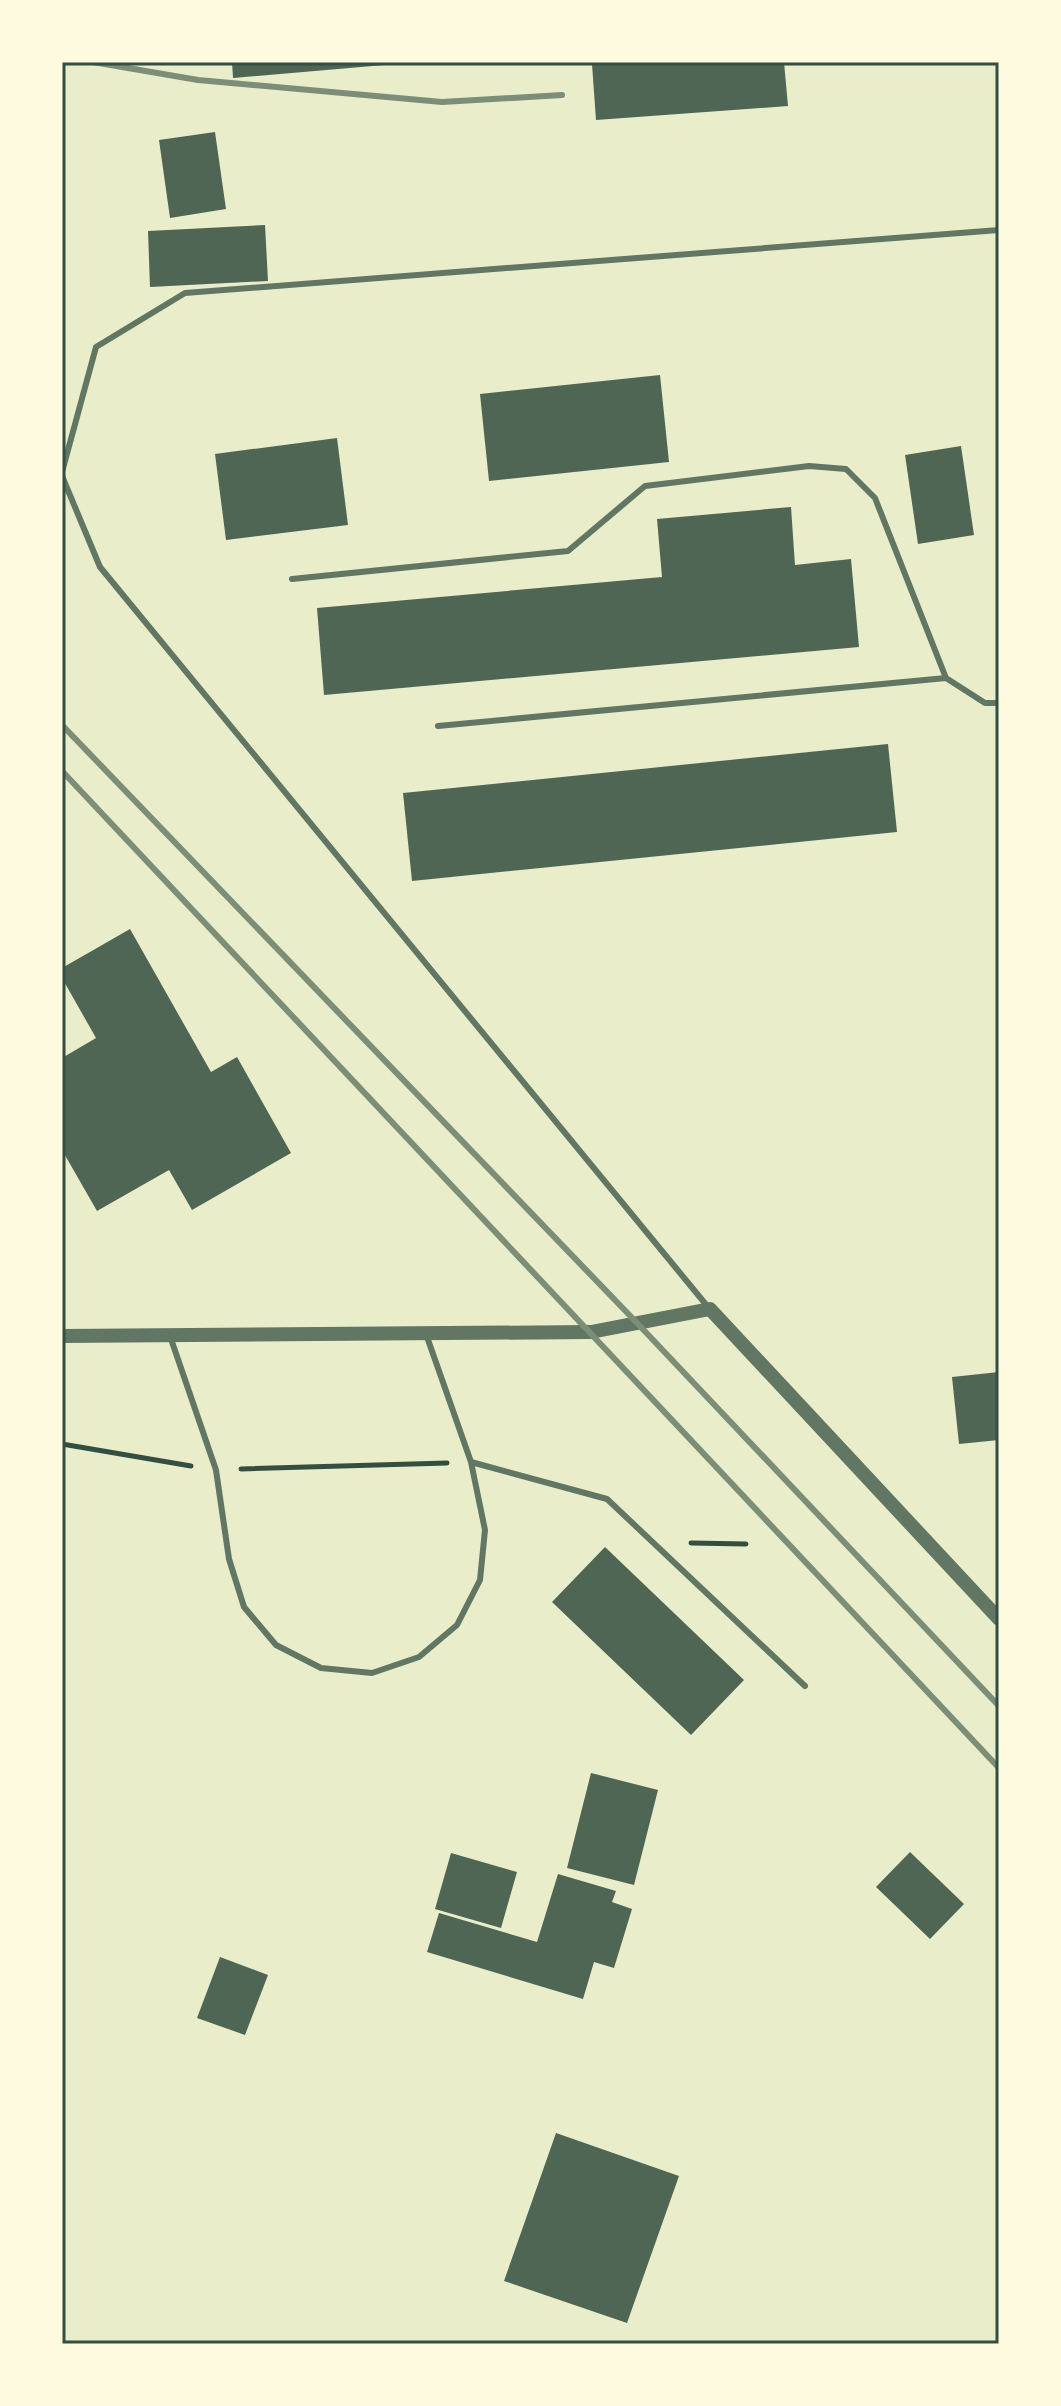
<svg xmlns="http://www.w3.org/2000/svg" width="1061" height="2406" font-family="'DejaVu Sans',sans-serif">
<style>
.building{fill:#4f6655}
.lines{fill:none;stroke-linecap:round;stroke-linejoin:round}
.path{stroke:#344e41;stroke-width:5}
.service{stroke:#617663;stroke-width:6}
.tertiary{stroke:#617663;stroke-width:14}
.rail{stroke:#7c8e77;stroke-width:6}
.neatline{fill:none;stroke:#344e41;stroke-width:3}
</style>
<rect width="100%" height="100%" fill="#e9edc9"/>
<path class="building" d="M232,62H396V64L233,78Z
M623,62H784L788,106L596,120L592,64Z
M215,132L226,209L170,218L159,140Z
M265,225L268,281L150,287L148,231Z
M660,375L669,462L489,481L480,394Z
M337,438L348,525L226,540L215,454Z
M961,446L974,535L918,544L905,455Z
M791,507L795,565L851,559L859,647L324,695L317,608L662,577L657,519Z
M888,744L897,832L412,881L403,793Z
M130,929L211,1072L237,1057L291,1153L192,1210L169,1170L97,1211L62,1150V1058L96,1038L62,978V968Z
M999,1372V1440L959,1444L952,1377Z
M605,1547L744,1680L691,1735L552,1602Z
M591,1773L658,1790L634,1885L567,1868Z
M910,1852L964,1904L930,1939L876,1887Z
M451,1853L517,1872L501,1928L435,1909Z
M558,1874L616,1891L612,1902L632,1909L614,1968L594,1962L583,1999L427,1952L439,1913L537,1942Z
M220,1957L268,1975L245,2035L197,2018Z
M556,2133L679,2176L627,2323L504,2281Z"/>
<g class="lines">
<path class="path" d="M62,1444L191,1466
M241,1469L447,1463
M691,1543L746,1544"/>
<path class="service" d="M62,472L96,347L185,293L999,230
M62,476L100,567L708,1307
M292,579L568,551L645,486L809,466L846,469L875,498L946,678L985,703H999
M438,726L946,678
M170,1336L216,1470L229,1559L244,1607L276,1645L321,1668L372,1673L419,1657L457,1625L480,1580L485,1530L471,1462L426,1334
M471,1462L607,1499L805,1686"/>
<path class="tertiary" d="M62,1336L591,1332L710,1309L999,1619"/>
<path class="rail" d="M93,62L198,80L442,102L562,95
M62,725L638,1324L999,1706
M62,771L999,1768"/>
</g>
<rect width="1061" height="2406" fill="none" stroke="#fefae0" stroke-width="128"/>
<rect x="64" y="64" width="933" height="2278" class="neatline"/>
</svg>
